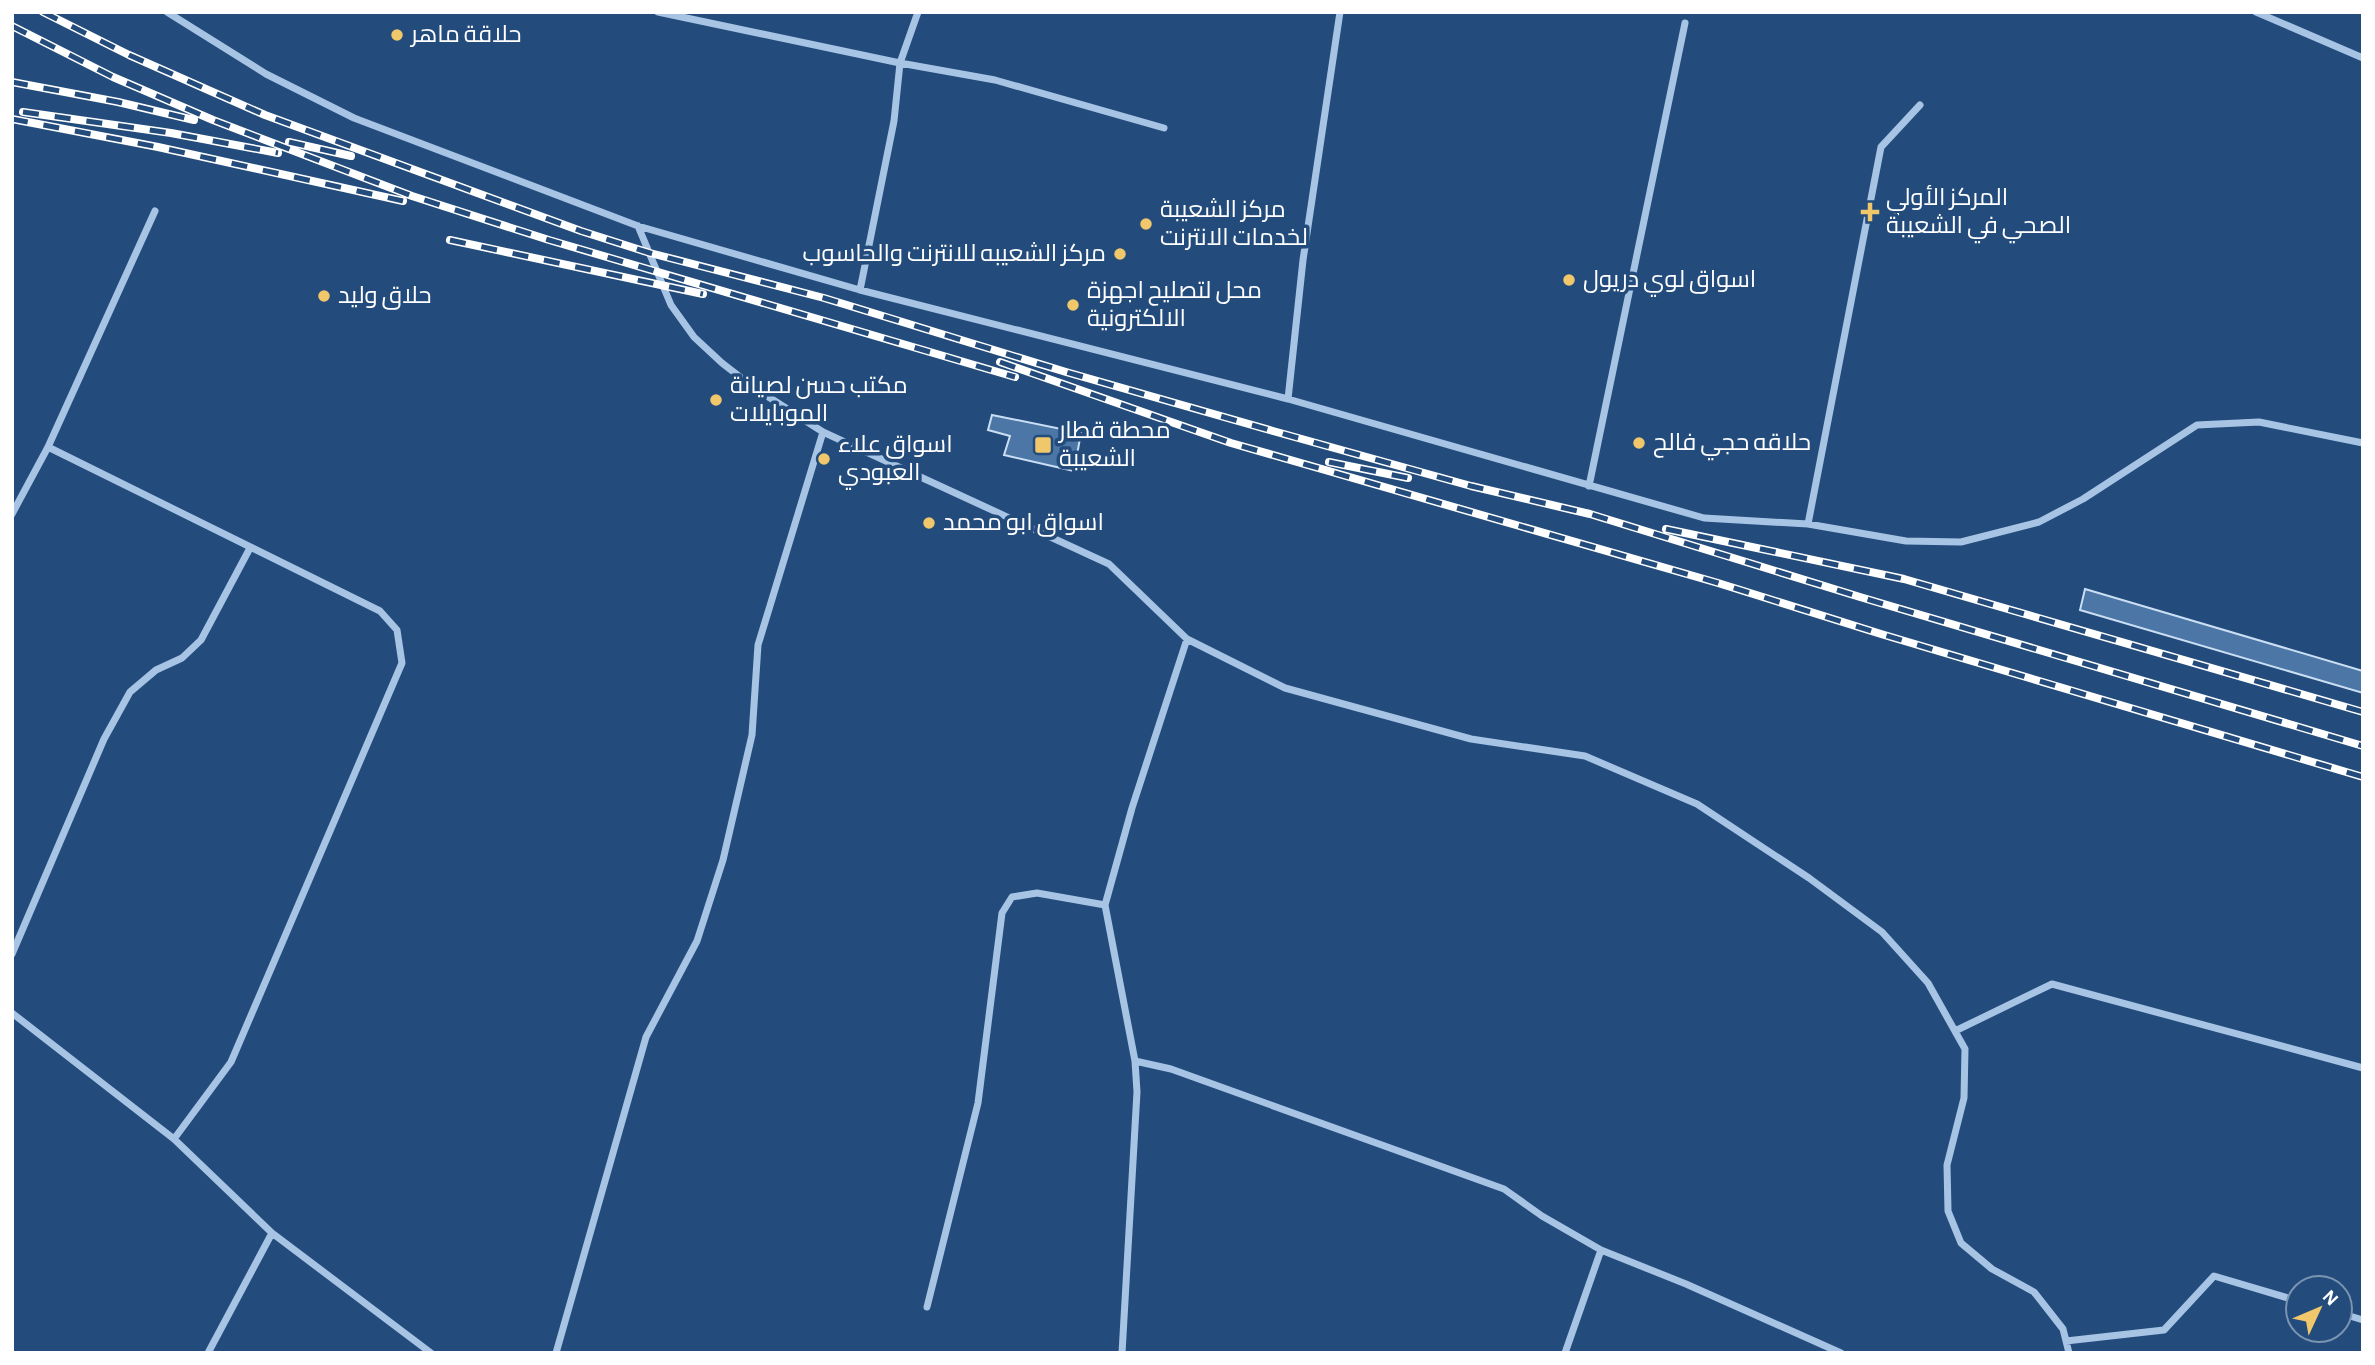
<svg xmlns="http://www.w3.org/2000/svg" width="2375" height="1365" font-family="'Alegreya Sans',Cairo,sans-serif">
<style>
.building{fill:#4b76a5;stroke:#cadef4;stroke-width:2}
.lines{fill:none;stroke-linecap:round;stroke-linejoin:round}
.minor{stroke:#a7c4e5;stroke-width:7}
.rail-casing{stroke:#fff;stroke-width:8}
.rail{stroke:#234c7c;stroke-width:5;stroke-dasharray:16;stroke-linecap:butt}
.poi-dot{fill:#f0c76a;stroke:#234c7c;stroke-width:2.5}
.labels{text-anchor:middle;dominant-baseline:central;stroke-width:7;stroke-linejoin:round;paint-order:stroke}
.poi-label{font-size:24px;fill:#fff;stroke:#234c7c;text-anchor:start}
</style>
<rect width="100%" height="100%" fill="#234c7c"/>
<path class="building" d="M992,415L1081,433L1074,471L1004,455L1010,436L988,430Z
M2085,589L2363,671V693L2080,610Z"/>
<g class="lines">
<path class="minor" d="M167,12L266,74L354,118L638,226L860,290L1288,399L1704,518L1808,524L1906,541L1961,542L2039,522L2083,499L2197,425L2259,422L2363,443
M658,12L900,63L894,121L860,290
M918,12L900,63L995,80L1164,128
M2256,12L2363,58
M638,226L671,305L694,337L722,363L753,387L823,432L1109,564L1187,639L1285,688L1471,739L1585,756L1697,804L1809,878L1882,932L1928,983L1965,1049L1964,1098L1947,1165L1948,1211L1961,1243L1992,1269L2034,1292L2063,1329L2069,1353
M1288,399L1303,260L1340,12
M48,447L380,611L397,630L402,663L231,1062L174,1139
M1589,486L1685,23
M12,514L48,447L155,211
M1808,524L1881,147L1920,105
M12,954L104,739L130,692L156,670L182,658L201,640L250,548
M12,1013L174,1139L272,1233L431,1353
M1955,1031L2052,984L2363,1068
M1135,1061L1171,1069L1504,1189L1542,1216L1601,1250L1686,1284L1841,1353
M927,1307L978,1103L1002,913L1012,897L1037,893L1105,905
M2340,1313L2363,1320
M2066,1341L2164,1330L2214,1276L2298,1301
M208,1353L272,1233
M556,1353L646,1037L697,941L723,860L752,735L758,645L823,432
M1122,1353L1137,1092L1135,1061L1105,905L1132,808L1187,639
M1565,1353L1601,1250"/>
<defs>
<path id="rail" d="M43,12L129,55L265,115L581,231L650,253L824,298L1066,372L1273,431L1471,486L1590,514L1860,597L2363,746
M12,26L113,77L213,120L412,196L549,240L1015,377
M12,82L118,102L194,120
M23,112L171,133L278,153
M12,119L158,147L403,201
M289,142L351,156
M450,240L703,294
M1000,362L1231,443L1718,583L1881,634L2363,777
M1329,462L1408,478
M1666,529L1904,579L2363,712"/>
</defs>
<use href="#rail" class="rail-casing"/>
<use href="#rail" class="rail"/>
</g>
<g class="poi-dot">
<circle cx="397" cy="35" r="7"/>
<path d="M1866.5 201.5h7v7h7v7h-7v7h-7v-7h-7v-7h7z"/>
<circle cx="1146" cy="224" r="7"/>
<circle cx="1120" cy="254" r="7"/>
<circle cx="1569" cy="280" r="7"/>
<circle cx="324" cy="296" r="7"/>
<circle cx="1073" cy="305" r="7"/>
<circle cx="716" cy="400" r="7"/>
<circle cx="1639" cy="443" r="7"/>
<rect x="1034" y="436" width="18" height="18" rx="3.5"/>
<circle cx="824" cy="459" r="7"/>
<circle cx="929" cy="523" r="7"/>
</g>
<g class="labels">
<g class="poi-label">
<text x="411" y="35">حلاقة ماهر</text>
<text x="1886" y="198">المركز الأولي<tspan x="1886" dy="28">الصحي في الشعيبة</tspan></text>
<text x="1160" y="210">مركز الشعيبة<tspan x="1160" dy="28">لخدمات الانترنت</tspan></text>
<text x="1106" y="254" text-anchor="end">مركز الشعيبه للانترنت والحاسوب</text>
<text x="1583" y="280">اسواق لوي دريول</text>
<text x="1087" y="291">محل لتصليح اجهزة<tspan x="1087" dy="28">الالكترونية</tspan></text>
<text x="338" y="296">حلاق وليد</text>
<text x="730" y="386">مكتب حسن لصيانة<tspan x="730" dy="28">الموبايلات</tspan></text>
<text x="1059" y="431">محطة قطار<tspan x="1059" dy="28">الشعيبة</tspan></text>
<text x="1653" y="443">حلاقه حجي فالح</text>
<text x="838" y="445">اسواق علاء<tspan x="838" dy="28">العبودي</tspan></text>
<text x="943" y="523">اسواق ابو محمد</text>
</g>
</g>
<rect width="2375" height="1365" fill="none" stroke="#ffffff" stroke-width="28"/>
<g transform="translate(2319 1309) rotate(46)"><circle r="33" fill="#234c7c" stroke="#7b94b0" stroke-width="2"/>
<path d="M0-5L12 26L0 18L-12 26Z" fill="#f0c76a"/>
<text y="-10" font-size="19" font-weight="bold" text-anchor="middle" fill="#ffffff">N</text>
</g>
</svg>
